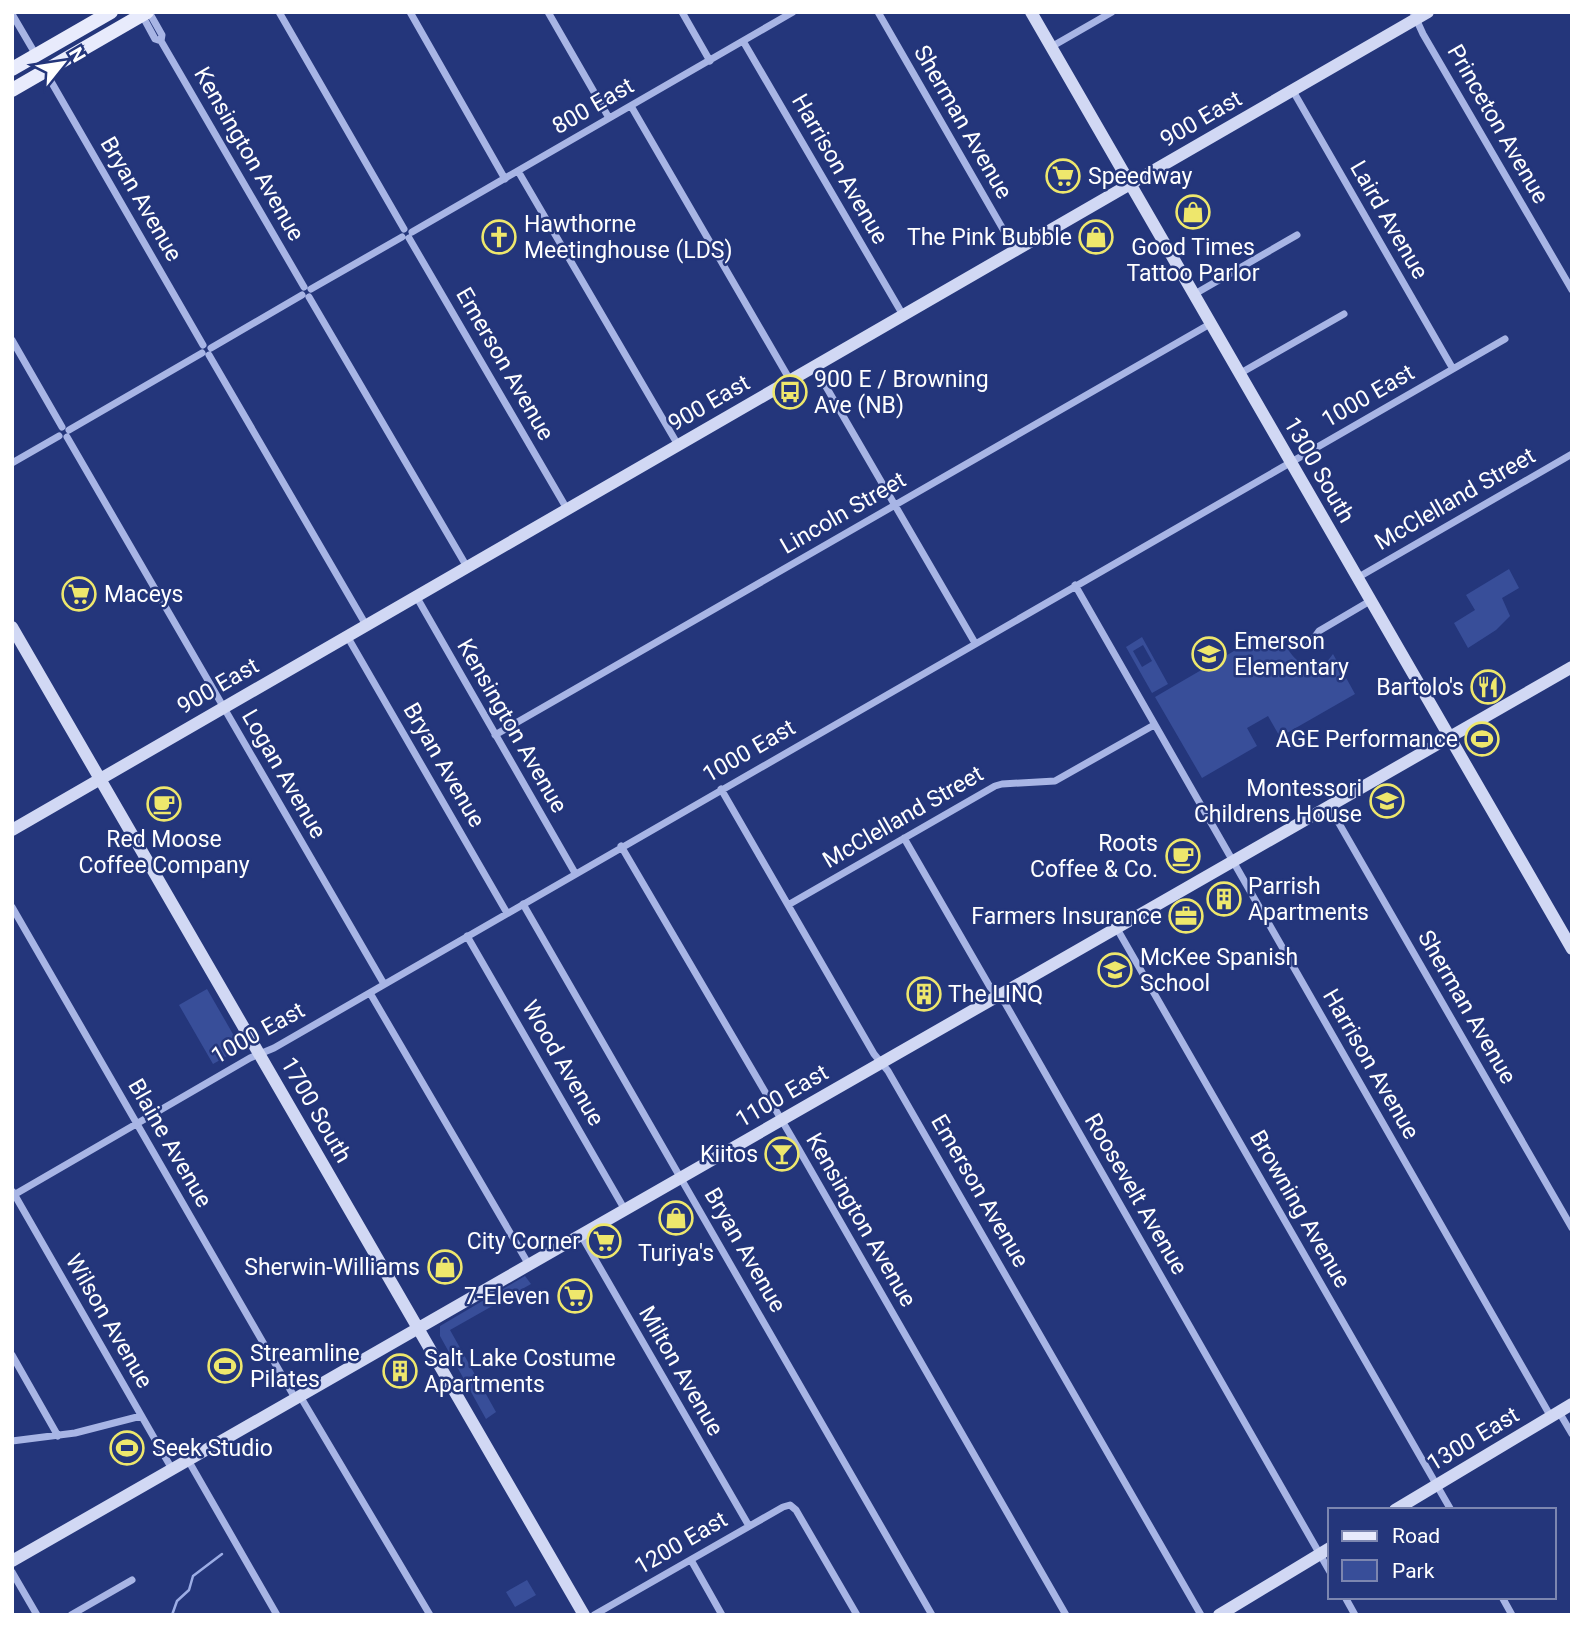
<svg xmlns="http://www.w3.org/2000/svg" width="1584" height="1627" font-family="Roboto,sans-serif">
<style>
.green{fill:#384e99;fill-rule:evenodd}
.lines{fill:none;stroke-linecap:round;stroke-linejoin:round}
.stream{stroke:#9cade5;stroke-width:2.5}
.street{stroke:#a8b5e5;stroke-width:7}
.secondary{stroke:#d1d8f4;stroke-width:12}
.primary{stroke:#e8ebfc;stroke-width:14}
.labels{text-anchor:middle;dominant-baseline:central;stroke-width:5;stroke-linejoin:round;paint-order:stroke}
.street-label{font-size:23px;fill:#fff;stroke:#24367b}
.poi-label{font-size:23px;fill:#fff;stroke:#24367b;text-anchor:start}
</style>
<rect width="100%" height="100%" fill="#24367b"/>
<path class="green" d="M1509,569L1519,588L1502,598L1510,616L1496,630L1468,648L1454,623L1475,610L1466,595Z
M1142,637L1168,684L1152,693L1126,647ZM1143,645L1152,661L1142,667L1133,651Z
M1258,637L1265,650L1279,643H1284C1294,660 1303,669 1323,667L1333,654L1355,694L1280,737L1268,716L1247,728L1257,746L1202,778L1155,697Z
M207,989L241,1048L213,1064L179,1005Z
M525,1276L531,1284L450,1330L496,1412L486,1419L440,1336V1326Z
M527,1580L536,1595L515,1607L506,1592Z"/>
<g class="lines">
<path class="stream" d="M172,1615L177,1601L189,1590L193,1576L222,1554"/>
<path class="street" d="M149,12L162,35L161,41
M279,12L404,229
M410,12L505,179
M548,12L609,118
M682,12L710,61
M878,12L1015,250
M1413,12L1423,34L1572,290
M12,14L36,55
M142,15L155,39L161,41L304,287
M743,41L903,315
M1051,47L1112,12
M45,71L203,345
M1293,91L1453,369
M631,106L790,380
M518,171L678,445
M412,232L793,12
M409,238L567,509
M311,289L402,237
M1193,295L1297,235
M309,297L467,567
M12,340L62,427
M211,348L302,295
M209,355L366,625
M814,366L975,643
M1239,374L1344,314
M69,430L202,353
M67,437L384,984
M12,463L59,436
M1357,578L1572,454
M1075,585L1551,1417
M416,596L575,873
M347,636L507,913
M1309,645L1319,631L1370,601
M495,735L1210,324
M721,789L874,1054L888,1071L1201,1615
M1329,806L1572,1228
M904,838L990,987L1005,1003L1330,1572
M621,846L798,1148L1066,1615
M523,904L932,1615
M788,905L995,786L1002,784L1055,781L1154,725
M12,907L295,1398
M1116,927L1451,1510
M467,936L625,1210
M370,993L529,1265
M13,1192L172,1469
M12,1196L250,1058L274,1048L1505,339
M581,1235L749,1526
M12,1355L58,1436
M300,1396L430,1615
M1559,1412L1572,1434
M12,1441L75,1433L141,1416
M188,1460L277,1615
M691,1560L722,1615
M12,1572L37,1615
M1345,1597L1355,1615
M1502,1597L1512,1615
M71,1615L132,1580
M594,1615L783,1507L790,1505L796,1510L857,1615"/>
<path class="secondary" d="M1031,12L1572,949
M12,627L584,1615
M12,830L1428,12
M1395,1510L1572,1404
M12,1561L1572,667
M1219,1615L1330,1548"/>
<path class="primary" d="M12,69L111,12
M12,90L147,12"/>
</g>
<defs>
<symbol id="supermarket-ring" viewBox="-11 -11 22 22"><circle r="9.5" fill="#24367b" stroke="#eee76c" stroke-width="1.5"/><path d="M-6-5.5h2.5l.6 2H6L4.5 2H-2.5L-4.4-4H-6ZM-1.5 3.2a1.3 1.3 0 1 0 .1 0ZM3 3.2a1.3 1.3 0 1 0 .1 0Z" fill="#eee76c"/></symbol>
<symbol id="shop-ring" viewBox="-11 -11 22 22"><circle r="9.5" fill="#24367b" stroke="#eee76c" stroke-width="1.5"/><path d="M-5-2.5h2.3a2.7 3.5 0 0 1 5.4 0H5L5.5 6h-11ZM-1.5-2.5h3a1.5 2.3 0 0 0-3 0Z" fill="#eee76c"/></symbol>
<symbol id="church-ring" viewBox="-11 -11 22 22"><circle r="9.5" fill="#24367b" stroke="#eee76c" stroke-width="1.5"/><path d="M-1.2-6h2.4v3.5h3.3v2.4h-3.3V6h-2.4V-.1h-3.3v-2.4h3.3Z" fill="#eee76c"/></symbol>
<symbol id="bus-ring" viewBox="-11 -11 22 22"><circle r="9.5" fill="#24367b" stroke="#eee76c" stroke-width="1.5"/><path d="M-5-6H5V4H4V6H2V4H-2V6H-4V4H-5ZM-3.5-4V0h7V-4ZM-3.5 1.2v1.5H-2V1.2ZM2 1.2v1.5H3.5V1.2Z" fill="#eee76c"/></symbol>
<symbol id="school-ring" viewBox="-11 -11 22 22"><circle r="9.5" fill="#24367b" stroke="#eee76c" stroke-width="1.5"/><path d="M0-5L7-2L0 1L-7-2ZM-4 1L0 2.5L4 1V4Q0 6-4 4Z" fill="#eee76c"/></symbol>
<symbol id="restaurant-ring" viewBox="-11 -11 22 22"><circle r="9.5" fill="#24367b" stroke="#eee76c" stroke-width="1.5"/><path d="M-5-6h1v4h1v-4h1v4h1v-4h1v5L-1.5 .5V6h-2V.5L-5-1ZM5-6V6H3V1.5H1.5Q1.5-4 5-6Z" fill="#eee76c"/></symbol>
<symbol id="stadium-ring" viewBox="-11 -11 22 22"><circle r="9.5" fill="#24367b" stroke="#eee76c" stroke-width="1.5"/><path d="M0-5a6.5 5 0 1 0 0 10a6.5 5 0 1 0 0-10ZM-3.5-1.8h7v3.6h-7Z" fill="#eee76c"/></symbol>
<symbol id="cafe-ring" viewBox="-11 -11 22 22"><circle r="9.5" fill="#24367b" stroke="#eee76c" stroke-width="1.5"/><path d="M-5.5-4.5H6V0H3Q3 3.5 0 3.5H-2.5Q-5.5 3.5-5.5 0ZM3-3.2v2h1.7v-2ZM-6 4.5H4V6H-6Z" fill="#eee76c"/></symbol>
<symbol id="building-ring" viewBox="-11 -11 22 22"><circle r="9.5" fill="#24367b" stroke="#eee76c" stroke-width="1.5"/><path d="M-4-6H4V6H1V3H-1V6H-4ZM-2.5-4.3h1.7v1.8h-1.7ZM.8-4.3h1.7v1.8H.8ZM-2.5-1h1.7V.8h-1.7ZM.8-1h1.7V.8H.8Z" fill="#eee76c"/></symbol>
<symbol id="office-ring" viewBox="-11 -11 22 22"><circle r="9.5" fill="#24367b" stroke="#eee76c" stroke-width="1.5"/><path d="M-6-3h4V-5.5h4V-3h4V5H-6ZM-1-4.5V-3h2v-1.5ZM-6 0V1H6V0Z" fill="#eee76c"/></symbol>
<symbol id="bar-ring" viewBox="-11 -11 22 22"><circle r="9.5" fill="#24367b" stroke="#eee76c" stroke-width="1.5"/><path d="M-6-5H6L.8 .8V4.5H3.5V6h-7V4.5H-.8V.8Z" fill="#eee76c"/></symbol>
</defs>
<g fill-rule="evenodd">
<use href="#supermarket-ring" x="1044" y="157" width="38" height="38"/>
<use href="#shop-ring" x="1174" y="193" width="38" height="38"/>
<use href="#church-ring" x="480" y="218" width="38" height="38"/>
<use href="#shop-ring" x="1077" y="218" width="38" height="38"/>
<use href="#bus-ring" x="771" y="373" width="38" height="38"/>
<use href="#supermarket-ring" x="60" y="575" width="38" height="38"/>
<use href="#school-ring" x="1190" y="635" width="38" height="38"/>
<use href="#restaurant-ring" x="1469" y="668" width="38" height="38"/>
<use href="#stadium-ring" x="1463" y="720" width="38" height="38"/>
<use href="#school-ring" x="1368" y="782" width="38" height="38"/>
<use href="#cafe-ring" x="145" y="785" width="38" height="38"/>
<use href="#cafe-ring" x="1164" y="837" width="38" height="38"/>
<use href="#building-ring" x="1205" y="880" width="38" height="38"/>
<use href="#office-ring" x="1167" y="897" width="38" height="38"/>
<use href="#school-ring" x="1096" y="951" width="38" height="38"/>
<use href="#building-ring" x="905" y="975" width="38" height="38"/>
<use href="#bar-ring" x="763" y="1135" width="38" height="38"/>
<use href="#shop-ring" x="657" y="1199" width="38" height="38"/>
<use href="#supermarket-ring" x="585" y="1222" width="38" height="38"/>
<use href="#shop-ring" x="426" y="1248" width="38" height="38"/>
<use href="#supermarket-ring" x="556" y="1277" width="38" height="38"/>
<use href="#stadium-ring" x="206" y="1347" width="38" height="38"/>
<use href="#building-ring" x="381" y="1352" width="38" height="38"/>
<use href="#stadium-ring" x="108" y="1429" width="38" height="38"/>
</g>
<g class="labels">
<g class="street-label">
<text transform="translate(593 106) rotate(-30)">800 East</text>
<text transform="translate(1201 119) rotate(-30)">900 East</text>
<text transform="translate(963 122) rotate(60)">Sherman Avenue</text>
<text transform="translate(1498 124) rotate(60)">Princeton Avenue</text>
<text transform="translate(249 154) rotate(60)">Kensington Avenue</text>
<text transform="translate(840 169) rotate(60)">Harrison Avenue</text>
<text transform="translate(141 199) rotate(60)">Bryan Avenue</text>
<text transform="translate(1389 220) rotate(60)">Laird Avenue</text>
<text transform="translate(505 364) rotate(60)">Emerson Avenue</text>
<text transform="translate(1368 396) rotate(-30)">1000 East</text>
<text transform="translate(709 403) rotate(-30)">900 East</text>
<text transform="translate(1319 470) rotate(60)">1300 South</text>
<text transform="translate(1455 499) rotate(-30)">McClelland Street</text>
<text transform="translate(843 513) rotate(-30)">Lincoln Street</text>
<text transform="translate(218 686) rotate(-30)">900 East</text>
<text transform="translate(512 726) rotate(60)">Kensington Avenue</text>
<text transform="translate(749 751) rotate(-30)">1000 East</text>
<text transform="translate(444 765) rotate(60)">Bryan Avenue</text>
<text transform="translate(284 774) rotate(60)">Logan Avenue</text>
<text transform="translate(903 817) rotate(-30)">McClelland Street</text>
<text transform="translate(1467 1007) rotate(60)">Sherman Avenue</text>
<text transform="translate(258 1033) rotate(-29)">1000 East</text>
<text transform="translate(563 1063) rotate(60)">Wood Avenue</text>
<text transform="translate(1371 1064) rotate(60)">Harrison Avenue</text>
<text transform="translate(782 1096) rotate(-30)">1100 East</text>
<text transform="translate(316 1110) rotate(60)">1700 South</text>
<text transform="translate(170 1143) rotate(60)">Blaine Avenue</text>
<text transform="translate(980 1191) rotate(60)">Emerson Avenue</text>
<text transform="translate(1136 1194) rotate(60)">Roosevelt Avenue</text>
<text transform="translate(1300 1209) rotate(60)">Browning Avenue</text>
<text transform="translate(861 1220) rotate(60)">Kensington Avenue</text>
<text transform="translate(745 1250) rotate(60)">Bryan Avenue</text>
<text transform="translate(109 1321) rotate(60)">Wilson Avenue</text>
<text transform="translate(681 1371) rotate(60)">Milton Avenue</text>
<text transform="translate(1473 1439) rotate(-31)">1300 East</text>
<text transform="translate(681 1543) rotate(-30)">1200 East</text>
</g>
<g class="poi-label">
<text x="1088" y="176">Speedway</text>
<text x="524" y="224">Hawthorne<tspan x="524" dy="26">Meetinghouse (LDS)</tspan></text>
<text x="1072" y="237" text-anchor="end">The Pink Bubble</text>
<text x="1193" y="247" text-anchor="middle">Good Times<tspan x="1193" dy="26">Tattoo Parlor</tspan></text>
<text x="814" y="379">900 E / Browning<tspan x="814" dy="26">Ave (NB)</tspan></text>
<text x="104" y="594">Maceys</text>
<text x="1234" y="641">Emerson<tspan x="1234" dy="26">Elementary</tspan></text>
<text x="1464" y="687" text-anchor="end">Bartolo's</text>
<text x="1458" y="739" text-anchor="end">AGE Performance</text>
<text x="1362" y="788" text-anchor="end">Montessori<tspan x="1362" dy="26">Childrens House</tspan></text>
<text x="164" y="839" text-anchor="middle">Red Moose<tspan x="164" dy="26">Coffee Company</tspan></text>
<text x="1158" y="843" text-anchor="end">Roots<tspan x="1158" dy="26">Coffee &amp; Co.</tspan></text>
<text x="1248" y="886">Parrish<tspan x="1248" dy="26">Apartments</tspan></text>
<text x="1162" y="916" text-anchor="end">Farmers Insurance</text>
<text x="1140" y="957">McKee Spanish<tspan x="1140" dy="26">School</tspan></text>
<text x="948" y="994">The LINQ</text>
<text x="758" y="1154" text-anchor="end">Kiitos</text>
<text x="580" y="1241" text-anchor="end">City Corner</text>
<text x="676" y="1253" text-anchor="middle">Turiya's</text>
<text x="420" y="1267" text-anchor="end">Sherwin-Williams</text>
<text x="550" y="1296" text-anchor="end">7-Eleven</text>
<text x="250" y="1353">Streamline<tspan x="250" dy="26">Pilates</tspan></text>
<text x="424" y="1358">Salt Lake Costume<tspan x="424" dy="26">Apartments</tspan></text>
<text x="152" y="1448">Seek Studio</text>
</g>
</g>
<rect width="1584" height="1627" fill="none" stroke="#ffffff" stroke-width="28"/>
<rect x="1328" y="1508" width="228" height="91" fill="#24367b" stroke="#7c86b0" stroke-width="2"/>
<rect x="1342" y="1531" width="35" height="10" fill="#e8ebfc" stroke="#7c86b0" stroke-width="2"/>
<text x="1392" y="1543" font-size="21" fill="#ffffff">Road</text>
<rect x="1342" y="1560" width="35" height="21" fill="#384e99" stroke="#7c86b0" stroke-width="2"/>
<text x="1392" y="1578" font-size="21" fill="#ffffff">Park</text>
<g transform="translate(63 63) rotate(60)" stroke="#24367b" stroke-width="5" paint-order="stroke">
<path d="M0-5L12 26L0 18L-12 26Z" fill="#ffffff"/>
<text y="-10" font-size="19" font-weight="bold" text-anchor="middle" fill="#ffffff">N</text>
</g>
</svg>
